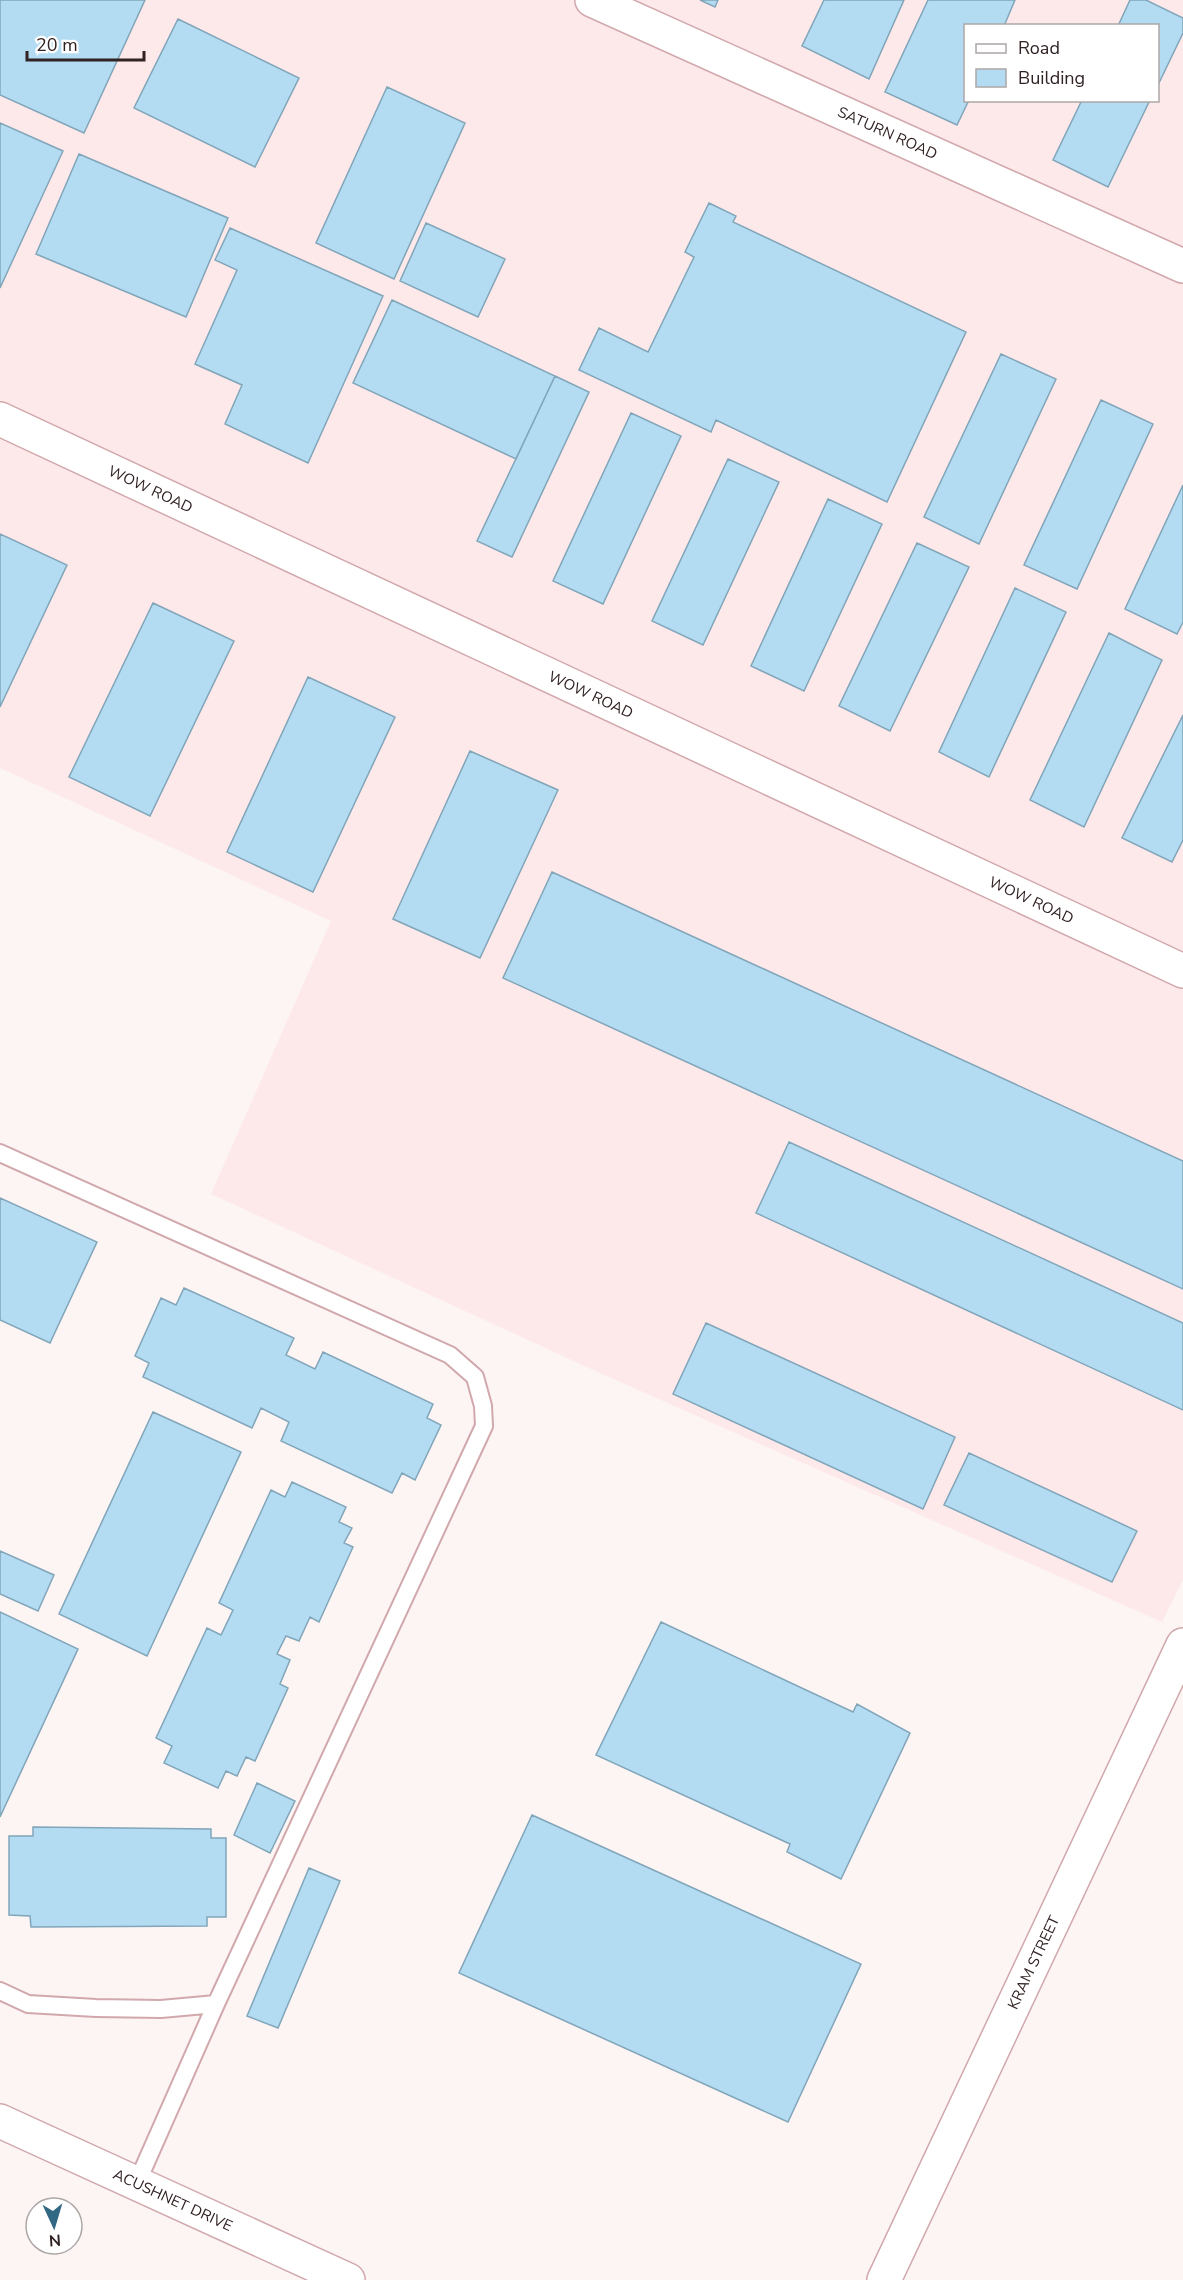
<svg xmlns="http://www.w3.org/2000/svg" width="1183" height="2280" font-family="'Nunito Sans',sans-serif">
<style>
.built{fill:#fee9ea;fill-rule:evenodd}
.building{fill:#b3dcf3;stroke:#81a5b9;stroke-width:1.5}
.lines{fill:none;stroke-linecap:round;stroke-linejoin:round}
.lane-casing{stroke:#d1a8ac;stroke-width:20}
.street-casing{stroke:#d1a8ac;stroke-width:36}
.lane{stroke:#fff;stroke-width:16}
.street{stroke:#fff;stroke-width:33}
.labels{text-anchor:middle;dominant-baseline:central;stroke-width:4.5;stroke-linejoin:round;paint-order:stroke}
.street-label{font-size:15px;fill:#312223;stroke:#fff}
</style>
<rect width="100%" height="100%" fill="#fdf4f4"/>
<path class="built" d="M0,0H1183V1580L1162,1622L591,1369L211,1194L331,921L0,768ZM966,26H1158V100H966Z"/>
<path class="building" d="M0,0H145L84,133L0,95Z
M700,0H718L715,7Z
M824,0H904L869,79L802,46Z
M928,0H1015L1004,26H966V100H969L957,125L885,92Z
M1130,0H1146L1183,18V33L1158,85V26H1118Z
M178,19L299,78L255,167L134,108Z
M387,87L465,123L394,279L316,243Z
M1082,100H1150L1108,187L1053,160Z
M0,123L63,151L0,288Z
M79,154L228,218L186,317L36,254Z
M709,203L736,216L733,222L966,332L887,502L716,420L711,432L579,370L599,328L648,352L694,257L685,252Z
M426,223L505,259L478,317L400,281Z
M230,228L383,296L308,463L225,424L242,385L195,364L237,270L215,260Z
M392,300L555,376L516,459L353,383Z
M1001,354L1056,379L979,544L924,517Z
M555,376L589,392L512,557L477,541Z
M1101,400L1153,424L1077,589L1024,565Z
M631,413L681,436L603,604L553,581Z
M728,459L779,482L703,645L652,621Z
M1183,485V622L1177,634L1125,609Z
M828,499L882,524L804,691L751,666Z
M0,534L67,565L0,707Z
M917,543L969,567L890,731L839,706Z
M1015,588L1066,612L989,777L939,752Z
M153,603L234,641L150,816L69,777Z
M1109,633L1162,660L1084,827L1030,800Z
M308,677L395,717L313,892L227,852Z
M1183,715V840L1172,862L1122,838Z
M470,751L558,790L480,958L393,919Z
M552,872L1183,1161V1289L503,978Z
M789,1142L1183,1323V1410L756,1213Z
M0,1198L97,1242L50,1343L0,1320Z
M184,1288L294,1338L286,1355L315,1369L323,1352L433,1404L427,1418L441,1425L415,1480L402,1473L392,1493L281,1441L289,1422L261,1408L252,1428L143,1377L149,1363L135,1356L161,1298L176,1305Z
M706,1323L955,1437L923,1509L673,1394Z
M153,1412L241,1452L147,1656L59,1614Z
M969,1453L1137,1531L1112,1582L944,1505Z
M292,1482L346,1507L339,1522L352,1528L344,1543L353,1547L319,1622L310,1617L299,1641L286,1636L277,1654L290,1660L280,1684L288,1688L255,1761L246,1757L237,1776L226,1771L218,1788L164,1763L172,1746L156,1738L207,1628L221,1635L233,1610L219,1603L271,1490L285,1497Z
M0,1551L54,1575L38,1611L0,1594Z
M0,1612L78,1649L0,1817Z
M661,1622L853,1712L857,1704L910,1733L841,1879L787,1852L790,1844L596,1755Z
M257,1783L295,1801L270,1853L234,1835Z
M532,1815L861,1964L788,2122L459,1973Z
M33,1827L211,1829V1838H226V1917H207V1926L31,1927L30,1916L9,1915V1836H33Z
M309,1868L340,1881L278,2028L247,2016Z"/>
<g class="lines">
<defs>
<path id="lane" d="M0,1153L450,1355L475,1377L483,1406L484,1426L216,2004L136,2185
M0,1991L28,2004L96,2008L161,2009L216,2004"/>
<g id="street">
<path id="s1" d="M592,0L1183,266"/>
<path id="s2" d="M0,419L1183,971"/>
<path id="s3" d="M0,2121L348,2280"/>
<path id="s4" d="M884,2280L1183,1645"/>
</g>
</defs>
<use href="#lane" class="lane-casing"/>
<use href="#street" class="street-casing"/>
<use href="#lane" class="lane"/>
<use href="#street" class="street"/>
</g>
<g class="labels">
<g class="street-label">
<text stroke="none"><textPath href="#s1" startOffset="324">SATURN ROAD</textPath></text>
<text stroke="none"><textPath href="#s2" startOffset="166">WOW ROAD</textPath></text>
<text stroke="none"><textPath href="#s2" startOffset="652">WOW ROAD</textPath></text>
<text stroke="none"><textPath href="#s2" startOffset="1138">WOW ROAD</textPath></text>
<text stroke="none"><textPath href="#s4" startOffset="351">KRAM STREET</textPath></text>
<text stroke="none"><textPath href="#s3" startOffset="190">ACUSHNET DRIVE</textPath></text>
</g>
</g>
<rect x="964" y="24" width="195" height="78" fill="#ffffff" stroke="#ada7a7" stroke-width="1.5"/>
<rect x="976" y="44" width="30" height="9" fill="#ffffff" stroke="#ada7a7" stroke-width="1.5"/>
<text x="1018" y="54" font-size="18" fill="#312223">Road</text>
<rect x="976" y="69" width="30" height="18" fill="#b3dcf3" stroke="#ada7a7" stroke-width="1.5"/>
<text x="1018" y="84" font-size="18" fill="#312223">Building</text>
<g transform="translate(54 2226) rotate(176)"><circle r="28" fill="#ffffff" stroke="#ada7a7" stroke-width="1.5"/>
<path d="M0-4.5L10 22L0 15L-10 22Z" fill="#316883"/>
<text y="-9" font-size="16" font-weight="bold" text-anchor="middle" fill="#312223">N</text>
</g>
<path d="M27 51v9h117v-9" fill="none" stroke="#312223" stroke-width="3"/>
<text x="36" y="51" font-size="18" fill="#312223" stroke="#ffffff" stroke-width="4.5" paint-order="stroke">20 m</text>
</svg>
